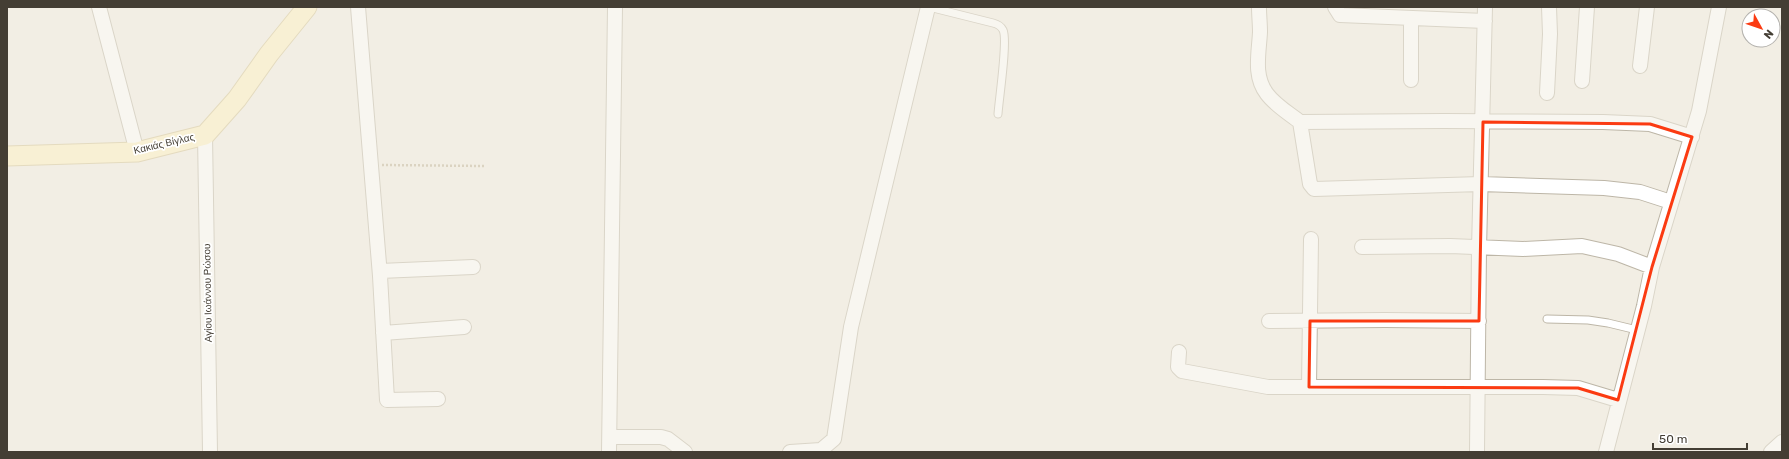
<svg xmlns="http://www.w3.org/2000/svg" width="1789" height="459" font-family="Rubik,sans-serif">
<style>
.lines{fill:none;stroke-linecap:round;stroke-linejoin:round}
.lane-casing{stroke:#bdb6a7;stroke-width:9}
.street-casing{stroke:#bdb6a7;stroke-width:16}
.secondary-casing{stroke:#d3c393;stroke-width:21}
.path{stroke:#bfb298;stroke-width:2.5;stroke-dasharray:2 2;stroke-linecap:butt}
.lane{stroke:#fff;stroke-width:7}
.street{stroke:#fff;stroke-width:14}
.secondary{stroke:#fff1c1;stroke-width:19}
.marked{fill:none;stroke:#fb3b12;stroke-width:3;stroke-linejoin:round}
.labels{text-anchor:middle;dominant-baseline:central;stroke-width:3.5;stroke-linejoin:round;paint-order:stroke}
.street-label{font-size:10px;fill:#443e34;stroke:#fff}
</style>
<rect width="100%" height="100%" fill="#f2eee4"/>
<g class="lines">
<defs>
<path id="lane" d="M929,7L993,23C997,24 1001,26 1003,30C1008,40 999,99 998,114
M1547,319L1588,320L1608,323L1637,330"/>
<path id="street" d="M99,7L137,152
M358,7L380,276L387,400L438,399
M1259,7C1259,15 1260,24 1260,32C1259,53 1253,76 1267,94C1275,105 1290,114 1300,122L1444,121L1603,122L1650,124L1692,137
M1335,7L1340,15L1485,21
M1411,18V80
M1640,66L1647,7
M1582,81L1587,7
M1547,93L1550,34L1549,7
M1300,122L1310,184L1314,189L1481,184L1604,188L1640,192L1671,202
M205,135L210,452
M1362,247L1450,246L1523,249L1582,246L1618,254L1652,267
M380,271L473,267
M1269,321L1385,320L1479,321
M383,333L464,327
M1179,352L1178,367L1182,371L1268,387H1543L1578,388L1618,400
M1309,387L1311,239
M610,437H661L668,439L685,452
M609,452L615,7
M790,452L821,450L834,439L851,327L928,7
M1477,452L1479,249L1485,7
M1606,452L1644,306L1652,267L1699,111L1719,7
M1771,452L1782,442"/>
<path id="secondary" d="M7,156L137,152L205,135L237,99L269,54L307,7"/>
</defs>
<use href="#lane" class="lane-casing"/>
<use href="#street" class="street-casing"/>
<use href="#secondary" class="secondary-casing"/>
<path class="path" d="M382,165L484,166"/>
<use href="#lane" class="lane"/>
<use href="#street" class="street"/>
<use href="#secondary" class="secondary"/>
</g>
<path d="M0 0H1789V459H0ZM1483,122L1650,124L1692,137L1652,267L1618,400L1578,388L1309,387L1310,321H1479Z" fill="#f2eee4" fill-opacity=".55" fill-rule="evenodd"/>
<path class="marked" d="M1483,122L1650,124L1692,137L1652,267L1618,400L1578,388L1309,387L1310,321H1479Z"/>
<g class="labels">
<g class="street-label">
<text transform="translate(164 144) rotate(-13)">Κακιάς Βίγλας</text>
<text transform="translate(208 293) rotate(-91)">Αγίου Ιωάννου Ρώσου</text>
</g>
</g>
<rect width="1789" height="459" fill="none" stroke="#443e34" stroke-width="16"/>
<g transform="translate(1761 28) rotate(130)"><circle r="19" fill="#ffffff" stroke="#b4b2ae"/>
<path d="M0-3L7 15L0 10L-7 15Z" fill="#fb3b12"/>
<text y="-6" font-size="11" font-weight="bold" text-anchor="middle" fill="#443e34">N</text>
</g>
<path d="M1653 443v6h94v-6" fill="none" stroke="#443e34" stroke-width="2"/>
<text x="1659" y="443" font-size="12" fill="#443e34" stroke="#ffffff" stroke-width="3" paint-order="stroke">50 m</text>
</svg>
